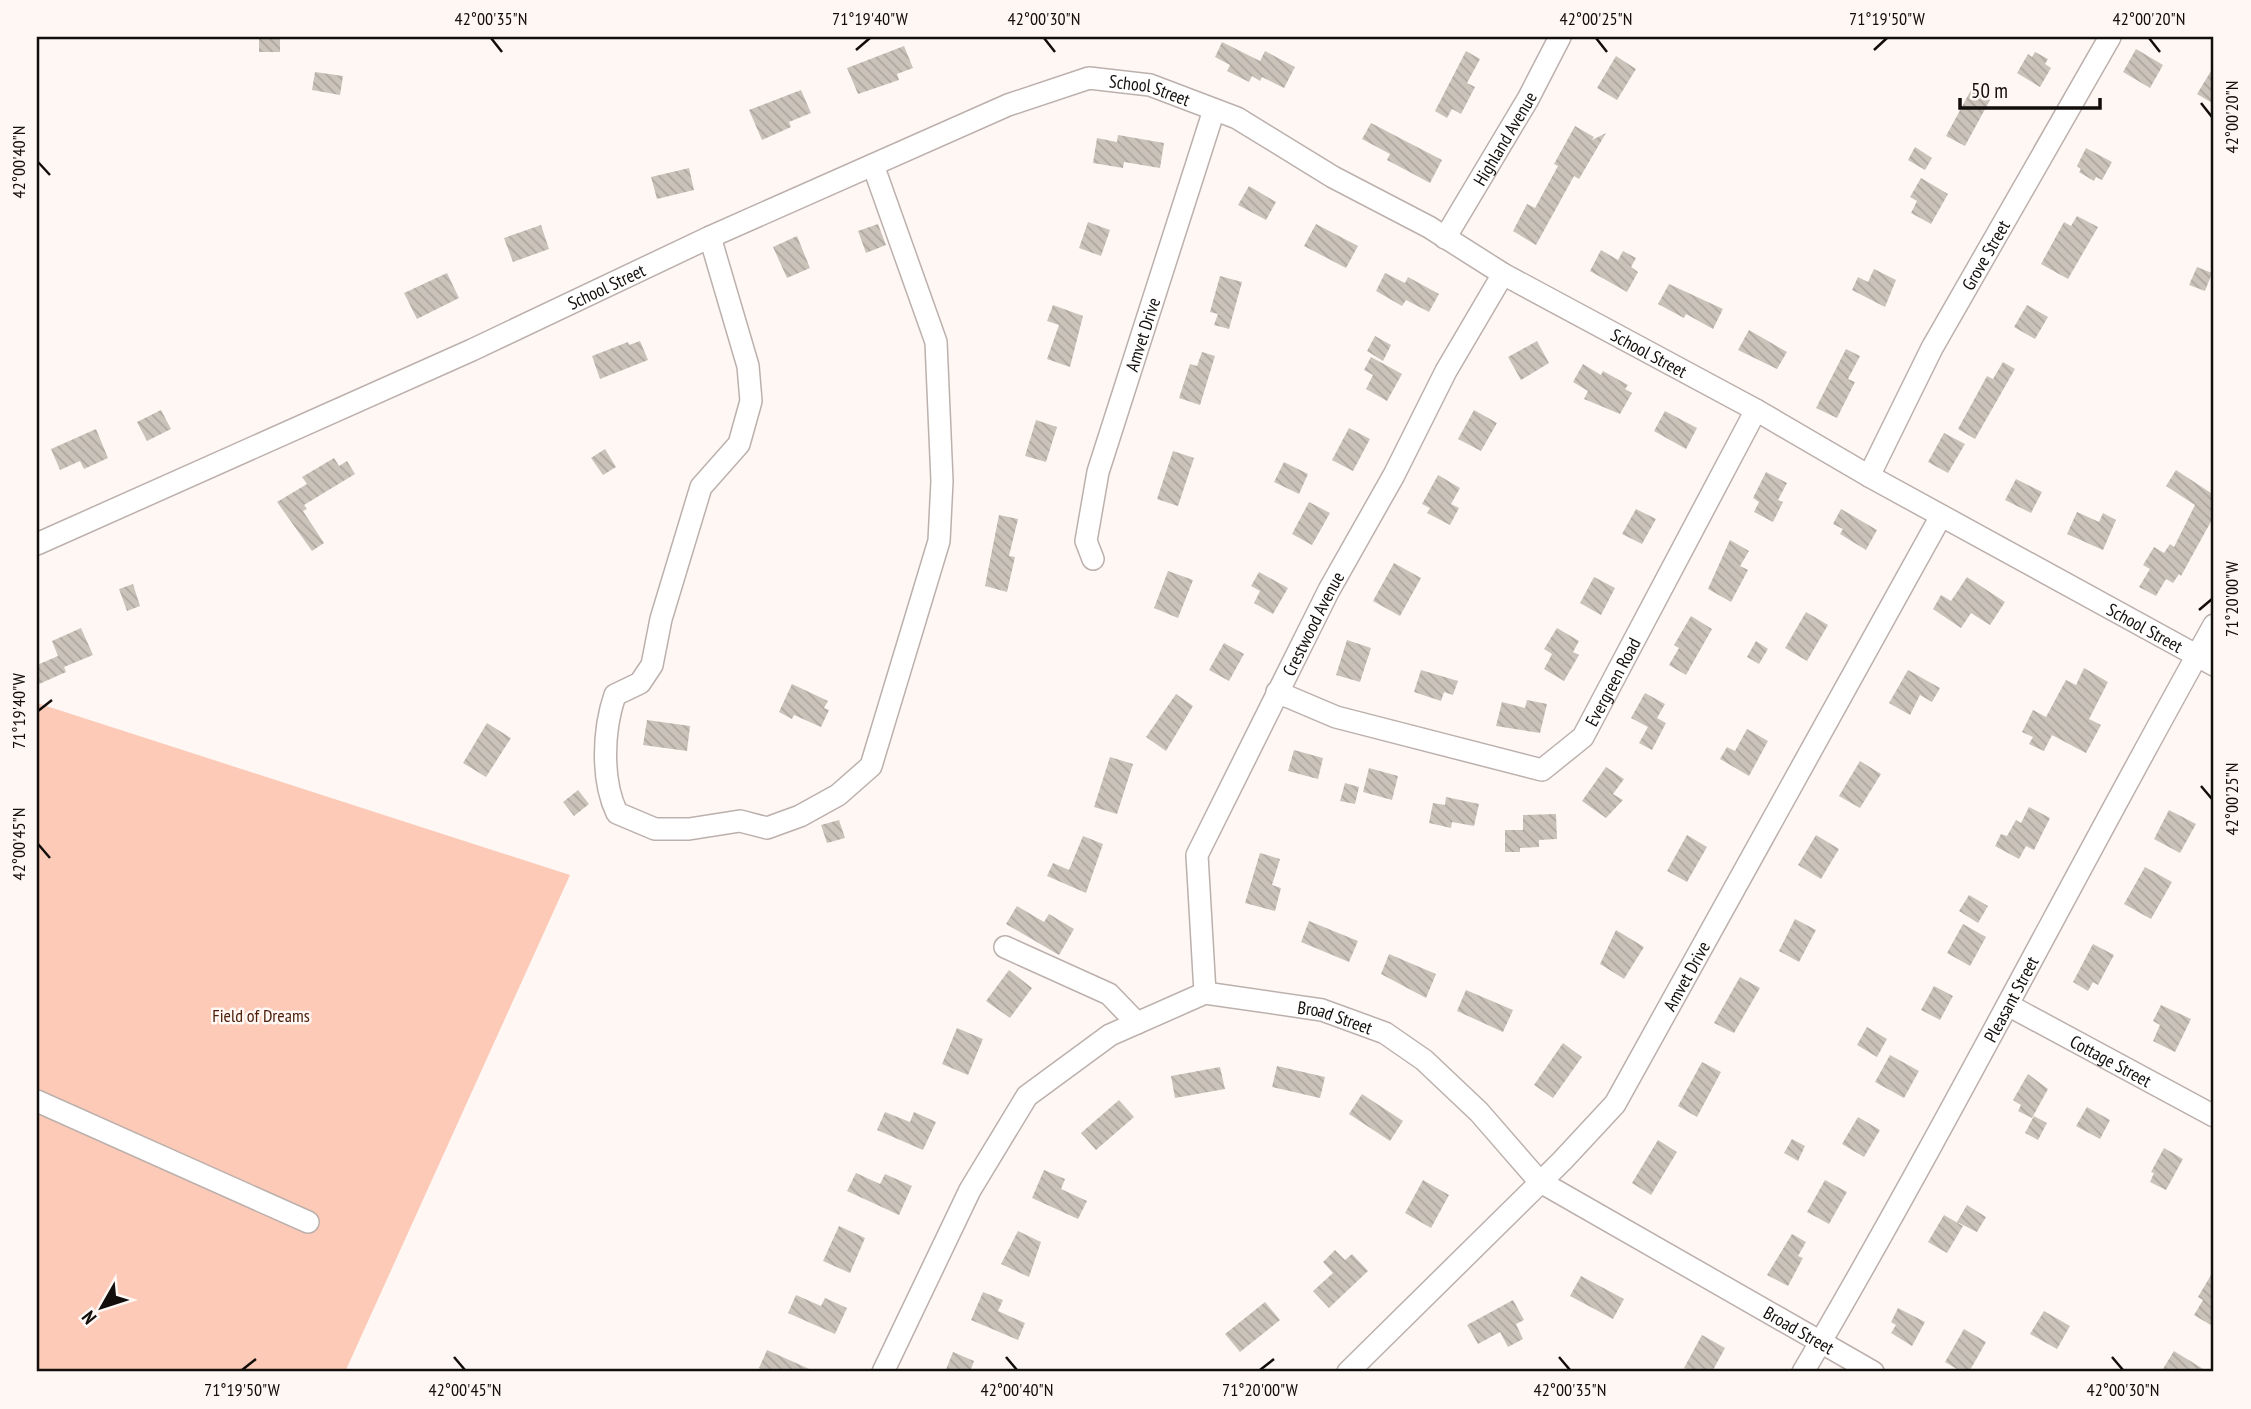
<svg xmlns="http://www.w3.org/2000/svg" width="2251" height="1409" font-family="'PT Sans Narrow',sans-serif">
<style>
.park{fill:#fccab7}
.building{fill:url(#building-back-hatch)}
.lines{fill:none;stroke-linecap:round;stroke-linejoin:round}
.minor-casing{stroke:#bcb0ac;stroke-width:24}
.minor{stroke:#fff;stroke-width:21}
.ticks{fill:none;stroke:#120e0c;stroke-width:2.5}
.labels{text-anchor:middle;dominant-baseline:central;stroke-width:5;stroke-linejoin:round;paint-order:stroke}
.street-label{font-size:18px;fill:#120e0c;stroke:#fef7f4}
.park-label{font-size:18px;fill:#4e200b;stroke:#fef7f4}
.neatline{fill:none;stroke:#120e0c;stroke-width:2.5}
.ticks-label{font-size:18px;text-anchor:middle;fill:#120e0c}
</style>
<defs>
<pattern id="building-back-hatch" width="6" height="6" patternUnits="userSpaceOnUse" patternTransform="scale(1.75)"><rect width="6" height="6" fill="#cbc3ba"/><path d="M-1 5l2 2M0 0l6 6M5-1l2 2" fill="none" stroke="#ada69f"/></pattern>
</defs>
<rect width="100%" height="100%" fill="#fef7f4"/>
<path class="park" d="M37,703L570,875L345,1372H37Z"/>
<path class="building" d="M259,37H280V52H259Z
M1222,42L1260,61L1265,51L1295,67L1284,88L1262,77L1260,81L1252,76L1249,82L1227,71L1230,65L1215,57Z
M904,46L913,68L897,74L899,80L858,94L847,68Z
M2136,49L2163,65L2150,88L2123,72Z
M1466,51L1480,59L1467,83L1475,87L1461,114L1452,109L1447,118L1435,111Z
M2035,52L2048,59L2045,64L2051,68L2040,87L2017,73L2028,54L2032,57Z
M1616,56L1636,69L1617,100L1597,88Z
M2214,66V104L2197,94Z
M315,72L343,76L340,95L312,90Z
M801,90L811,113L789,122L791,127L762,140L749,110Z
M1971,90L1990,100L1965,146L1946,136Z
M1371,123L1442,160L1430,183L1387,160L1390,154L1362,139Z
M1575,126L1594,137L1592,140L1606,133L1579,179L1574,176L1536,245L1513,231L1527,204L1535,208L1558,166L1554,164Z
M1118,135L1164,143L1160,168L1124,162L1123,168L1093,163L1097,138L1117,142Z
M1915,147L1932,158L1925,170L1908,160Z
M2086,148L2112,162L2102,180L2096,177L2094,181L2079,172L2081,169L2077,166Z
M689,168L694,190L657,199L651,177Z
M1921,178L1948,194L1931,224L1911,213L1917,201L1910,197Z
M1249,186L1276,202L1266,220L1238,205Z
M2077,216L2098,227L2068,279L2041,264L2064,222L2071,226Z
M1088,222L1110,230L1101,256L1079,248Z
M878,224L886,245L866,253L858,231Z
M1316,224L1358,246L1346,268L1304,246Z
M541,225L549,249L513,262L504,238Z
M797,236L810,268L787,278L773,247Z
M1601,250L1618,260L1623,251L1636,258L1631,267L1638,272L1627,292L1590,271Z
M2197,267L2212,273L2205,291L2189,285Z
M1874,269L1896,280L1885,307L1852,290L1858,277L1868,282Z
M447,273L459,298L417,319L404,293Z
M1385,273L1405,283L1408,277L1439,294L1429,312L1406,300L1402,306L1376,291Z
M1220,276L1242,282L1229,329L1214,325L1218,314L1210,312Z
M1669,284L1723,309L1713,329L1686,314L1684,318L1658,304Z
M1053,305L1083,316L1070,367L1047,359L1059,325L1047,321Z
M2027,305L2048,317L2035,339L2014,327Z
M1749,330L1787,352L1777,369L1738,350Z
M1375,336L1391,345L1383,361L1367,351Z
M640,341L648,360L600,379L592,356L628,342L629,345Z
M1537,341L1549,363L1521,380L1508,357Z
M1846,349L1860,356L1848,379L1855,382L1837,418L1816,408Z
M1202,352L1215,356L1200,405L1179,398L1190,364L1197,366Z
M1371,357L1402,374L1387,401L1366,389L1373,375L1364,370Z
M2003,362L2015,369L1975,439L1958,429L1987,376L1993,379Z
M1583,364L1601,375L1603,371L1628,385L1625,389L1632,393L1620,414L1584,399L1588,391L1573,382Z
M161,410L171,429L147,441L137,422Z
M1474,410L1497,423L1481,451L1458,439Z
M1665,411L1697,428L1686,449L1654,431Z
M1036,420L1057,427L1046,462L1025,456Z
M1349,428L1370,439L1353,471L1332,460Z
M96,429L108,458L84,469L80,461L60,470L51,449Z
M1944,433L1965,444L1948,473L1928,462Z
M605,449L616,467L603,475L591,458Z
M1173,451L1194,458L1178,506L1157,499Z
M334,458L339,466L347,461L355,474L304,505L307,509L303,511L324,543L312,551L277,502L307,484L302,477Z
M1284,462L1308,474L1299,494L1274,482Z
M2176,470L2214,495V516L2181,576L2179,574L2173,583L2166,579L2156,596L2139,587L2150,569L2143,565L2154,547L2164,553L2170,544L2174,547L2195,505L2166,486Z
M1766,472L1787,483L1778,500L1783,502L1773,522L1754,512L1759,502L1753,498Z
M1438,475L1460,488L1451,504L1459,508L1450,525L1427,513L1430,508L1422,504Z
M2016,479L2042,492L2031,513L2005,500Z
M1309,502L1330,513L1312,545L1292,534Z
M1636,509L1656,519L1642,544L1622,534Z
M1841,509L1877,530L1866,550L1840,534L1843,529L1833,524Z
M2077,512L2099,522L2103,513L2116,520L2103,550L2067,534Z
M999,515L1018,519L1009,556L1015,557L1007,592L985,586Z
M1730,540L1749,551L1740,566L1748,570L1731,602L1708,589Z
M1394,563L1421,578L1400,616L1373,601Z
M1168,571L1193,580L1178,618L1154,608Z
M1259,572L1288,588L1273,614L1254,603L1260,591L1251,586Z
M1594,577L1615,588L1601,615L1580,603Z
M1967,577L2005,602L1990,625L1971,613L1961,628L1933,609L1941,595L1951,601Z
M133,584L140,606L127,611L119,589Z
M1806,612L1828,625L1807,661L1785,648Z
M1691,616L1712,629L1686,675L1669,665L1679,648L1674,645Z
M81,628L93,655L64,667L66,672L37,685V665L58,656L52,641Z
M1557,628L1579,641L1573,652L1579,655L1564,681L1544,669L1552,654L1544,649Z
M1347,640L1371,648L1360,682L1336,675Z
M1756,641L1768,649L1759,664L1747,657Z
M1224,643L1244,654L1229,681L1209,670Z
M2084,668L2108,682L2089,719L2101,725L2086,753L2052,735L2044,751L2029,744L2033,737L2022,732L2033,710L2046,717L2066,680L2076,685Z
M1421,670L1458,681L1453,695L1444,692L1441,701L1414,692Z
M1908,670L1940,688L1932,702L1920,695L1910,715L1889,703Z
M792,684L828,701L824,708L829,710L821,727L794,715L792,719L779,712Z
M1645,693L1665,704L1657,718L1666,723L1652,750L1639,743L1648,727L1631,718Z
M1176,694L1193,706L1166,751L1146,737Z
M1527,700L1547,704L1540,733L1496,726L1502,702L1525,708Z
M647,720L690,726L687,751L643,745Z
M487,723L511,738L486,777L463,763Z
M1747,729L1768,741L1749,776L1720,759L1727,747L1735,751Z
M1294,750L1323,758L1318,779L1288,771Z
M1110,757L1133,764L1117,814L1094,807Z
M1860,761L1881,774L1860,808L1839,796Z
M1606,767L1624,779L1613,794L1623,800L1606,818L1582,801Z
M1369,768L1398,776L1392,800L1363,792Z
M1345,783L1359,787L1355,804L1340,801Z
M578,790L589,804L574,816L563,802Z
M1446,797L1479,804L1474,826L1452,822L1451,828L1429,823L1433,803L1445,805Z
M2029,807L2050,818L2034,850L2026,846L2019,859L1995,846L2001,834L2007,836L2016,820L2021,823Z
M2169,810L2196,824L2180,853L2154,839Z
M1556,814L1557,839L1539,840V847L1520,848V852H1505V830H1523V815Z
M839,820L845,838L827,843L821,825Z
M1687,835L1707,847L1687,882L1667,871Z
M1816,835L1839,849L1821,879L1798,865Z
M1083,836L1103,844L1086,893L1047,876L1053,863L1069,870Z
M1260,853L1280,859L1272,885L1281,888L1275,911L1245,903Z
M2145,867L2172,882L2151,919L2124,904Z
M1969,895L1988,906L1978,923L1959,911Z
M1017,906L1044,922L1049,914L1074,929L1059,955L1006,924Z
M1795,919L1816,930L1799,962L1779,951Z
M1309,921L1358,941L1349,962L1301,942Z
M1963,924L1986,937L1970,966L1947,953Z
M1616,930L1644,947L1624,979L1600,964Z
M2093,944L2114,955L2098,985L2093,982L2088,991L2073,982Z
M1389,954L1436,974L1426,998L1381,974Z
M1009,970L1032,988L1010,1018L986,1001Z
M1740,977L1760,988L1734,1033L1714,1023Z
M1934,986L1953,996L1940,1020L1921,1010Z
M1466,990L1513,1010L1503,1032L1457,1011Z
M2161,1005L2191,1019L2175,1052L2153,1041L2160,1025L2153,1021Z
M1867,1027L1887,1039L1877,1057L1857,1045Z
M957,1028L983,1039L968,1075L942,1064Z
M1563,1043L1582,1057L1553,1098L1534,1085Z
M1890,1055L1919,1071L1904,1098L1875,1082Z
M1702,1062L1721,1072L1697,1117L1678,1106Z
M1277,1066L1325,1077L1320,1098L1272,1087Z
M1220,1067L1225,1089L1175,1098L1171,1076Z
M2028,1074L2048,1089L2032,1118L2018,1111L2021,1105L2013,1100Z
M1362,1094L1403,1121L1390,1141L1349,1114Z
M1119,1100L1134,1117L1096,1150L1081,1133Z
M2087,1107L2110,1120L2100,1139L2076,1126Z
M885,1112L910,1122L914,1112L936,1122L923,1150L877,1130Z
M2034,1116L2047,1123L2038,1140L2025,1133Z
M1858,1117L1880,1130L1864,1157L1842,1144Z
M1792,1139L1805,1146L1798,1161L1784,1153Z
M1658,1140L1677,1152L1651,1195L1632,1183Z
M2164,1148L2183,1159L2166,1190L2150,1182L2154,1173L2151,1172Z
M1044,1170L1065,1179L1061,1189L1087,1201L1078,1219L1032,1198Z
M856,1173L880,1184L885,1174L912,1186L899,1215L847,1191Z
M1423,1180L1449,1195L1431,1228L1405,1213Z
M1825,1180L1847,1192L1829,1224L1807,1212Z
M1967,1205L1986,1217L1977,1232L1957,1222Z
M1944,1215L1963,1226L1947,1253L1928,1242Z
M839,1226L865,1238L850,1273L823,1261Z
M1018,1231L1041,1242L1029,1277L1001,1264Z
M1792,1234L1806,1242L1798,1256L1803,1258L1788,1286L1767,1275Z
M1335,1250L1345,1260L1352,1254L1368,1271L1329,1308L1313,1291L1333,1273L1323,1262Z
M2214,1270V1327L2194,1315L2203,1300L2198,1297Z
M1581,1276L1624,1299L1613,1319L1570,1296Z
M983,1292L1003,1300L998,1311L1025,1323L1018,1340L971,1320Z
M796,1295L821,1306L825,1298L847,1308L835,1334L788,1313Z
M1513,1300L1524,1320L1516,1324L1523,1339L1508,1347L1500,1332L1478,1344L1467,1325Z
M1265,1302L1280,1320L1240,1352L1225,1334Z
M1898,1308L1925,1322L1912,1346L1891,1333L1896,1325L1891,1322Z
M2044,1311L2070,1326L2057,1349L2030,1334Z
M1964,1329L1986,1342L1969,1372H1962L1945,1362Z
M1702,1335L1725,1348L1712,1372H1692L1684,1368Z
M767,1350L816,1372H768L759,1368Z
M2174,1351L2208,1372H2161Z
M953,1352L974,1361L970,1372H945Z"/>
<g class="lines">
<defs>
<g id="minor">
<path d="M710,237L748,366L751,401L739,444L701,487L661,619L652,665L640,683L615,695C603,730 601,780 617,813L655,829H689L740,821L767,828L800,816L838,795L871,766L939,541L942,481L936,342L873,165"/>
<path id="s1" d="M1445,238L1528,99L1560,37"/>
<path id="s2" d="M1869,476L1932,348L2110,37"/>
<path id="s3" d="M37,544L472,350L710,237L1008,105L1089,78L1150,85L1237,118L1333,177L1429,227L1503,274L1756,410L1869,476L2214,665"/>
<path id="s4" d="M1093,559L1086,541L1098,472L1214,110"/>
<path id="s5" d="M1277,692L1336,717L1542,770L1583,737L1756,410"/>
<path d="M1005,947L1109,994L1137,1023"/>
<path id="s6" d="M1205,993L1197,855L1329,590L1394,475L1446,371L1503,274"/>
<path id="s7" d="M2008,1005L2214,1116"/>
<path d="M37,1101L308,1222"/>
<path id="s8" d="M883,1372L970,1190L1027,1096L1110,1035L1205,993L1322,1010L1385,1033L1424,1060L1479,1112L1539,1181L1873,1372"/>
<path id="s9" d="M1348,1372L1562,1161L1615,1104L1941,516"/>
<path id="s10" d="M1803,1372C1947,1127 2075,873 2214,625"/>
</g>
</defs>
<use href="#minor" class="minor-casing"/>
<use href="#minor" class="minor"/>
</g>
<path class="ticks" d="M491,38L502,52M1044,38L1055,52M1596,38L1607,52M2149,38L2160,52M856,50L870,38M1874,50L1887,38M2201,103L2212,117M38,162L50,175M2199,610L2212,599M38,711L52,700M2201,786L2212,799M38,844L50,858M454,1357L465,1370M1006,1357L1017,1370M1559,1357L1570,1370M2112,1357L2123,1370M242,1370L256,1359M1260,1370L1274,1359"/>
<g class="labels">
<g class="street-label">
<text stroke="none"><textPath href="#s3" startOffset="1213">School Street</textPath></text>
<text stroke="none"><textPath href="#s1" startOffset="116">Highland Avenue</textPath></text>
<text stroke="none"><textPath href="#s2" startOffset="250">Grove Street</textPath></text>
<text stroke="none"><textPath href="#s3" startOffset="625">School Street</textPath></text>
<text stroke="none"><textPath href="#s4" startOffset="234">Amvet Drive</textPath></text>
<text stroke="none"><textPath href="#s3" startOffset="1780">School Street</textPath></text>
<text stroke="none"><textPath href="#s6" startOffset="397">Crestwood Avenue</textPath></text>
<text stroke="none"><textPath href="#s3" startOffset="2347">School Street</textPath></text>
<text stroke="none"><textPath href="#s5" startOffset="392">Evergreen Road</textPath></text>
<text stroke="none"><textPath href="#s9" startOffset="525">Amvet Drive</textPath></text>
<text stroke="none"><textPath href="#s10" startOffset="427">Pleasant Street</textPath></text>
<text stroke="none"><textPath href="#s8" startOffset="651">Broad Street</textPath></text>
<text stroke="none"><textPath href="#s7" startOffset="117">Cottage Street</textPath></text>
<text stroke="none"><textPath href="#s8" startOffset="1218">Broad Street</textPath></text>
</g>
<g class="park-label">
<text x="261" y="1015">Field of Dreams</text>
</g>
</g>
<rect width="2251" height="1409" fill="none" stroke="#fef7f4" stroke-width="77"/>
<g transform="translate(102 1307) rotate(231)" stroke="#fef7f4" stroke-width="5" paint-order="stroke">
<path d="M0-5L12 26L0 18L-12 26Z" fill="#120e0c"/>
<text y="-10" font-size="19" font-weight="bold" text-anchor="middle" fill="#120e0c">N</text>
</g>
<path d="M1960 98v10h140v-10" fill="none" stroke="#120e0c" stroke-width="3.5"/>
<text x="1971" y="98" font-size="21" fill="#120e0c" stroke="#fef7f4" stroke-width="5" paint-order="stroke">50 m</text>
<rect x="38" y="38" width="2174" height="1332" class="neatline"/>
<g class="ticks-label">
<text x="491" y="25">42°00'35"N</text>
<text x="870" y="25">71°19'40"W</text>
<text x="1044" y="25">42°00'30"N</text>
<text x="1596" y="25">42°00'25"N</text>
<text x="1887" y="25">71°19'50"W</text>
<text x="2149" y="25">42°00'20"N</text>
<text transform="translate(2232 117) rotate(-90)" y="6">42°00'20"N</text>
<text transform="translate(19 162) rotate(-90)" y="6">42°00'40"N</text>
<text transform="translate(2232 599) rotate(-90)" y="6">71°20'00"W</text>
<text transform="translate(19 711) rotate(-90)" y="6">71°19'40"W</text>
<text transform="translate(2232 799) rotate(-90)" y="6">42°00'25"N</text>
<text transform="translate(19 844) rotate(-90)" y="6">42°00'45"N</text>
<text x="242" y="1396">71°19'50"W</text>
<text x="465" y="1396">42°00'45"N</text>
<text x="1017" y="1396">42°00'40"N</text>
<text x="1260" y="1396">71°20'00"W</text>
<text x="1570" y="1396">42°00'35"N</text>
<text x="2123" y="1396">42°00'30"N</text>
</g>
</svg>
